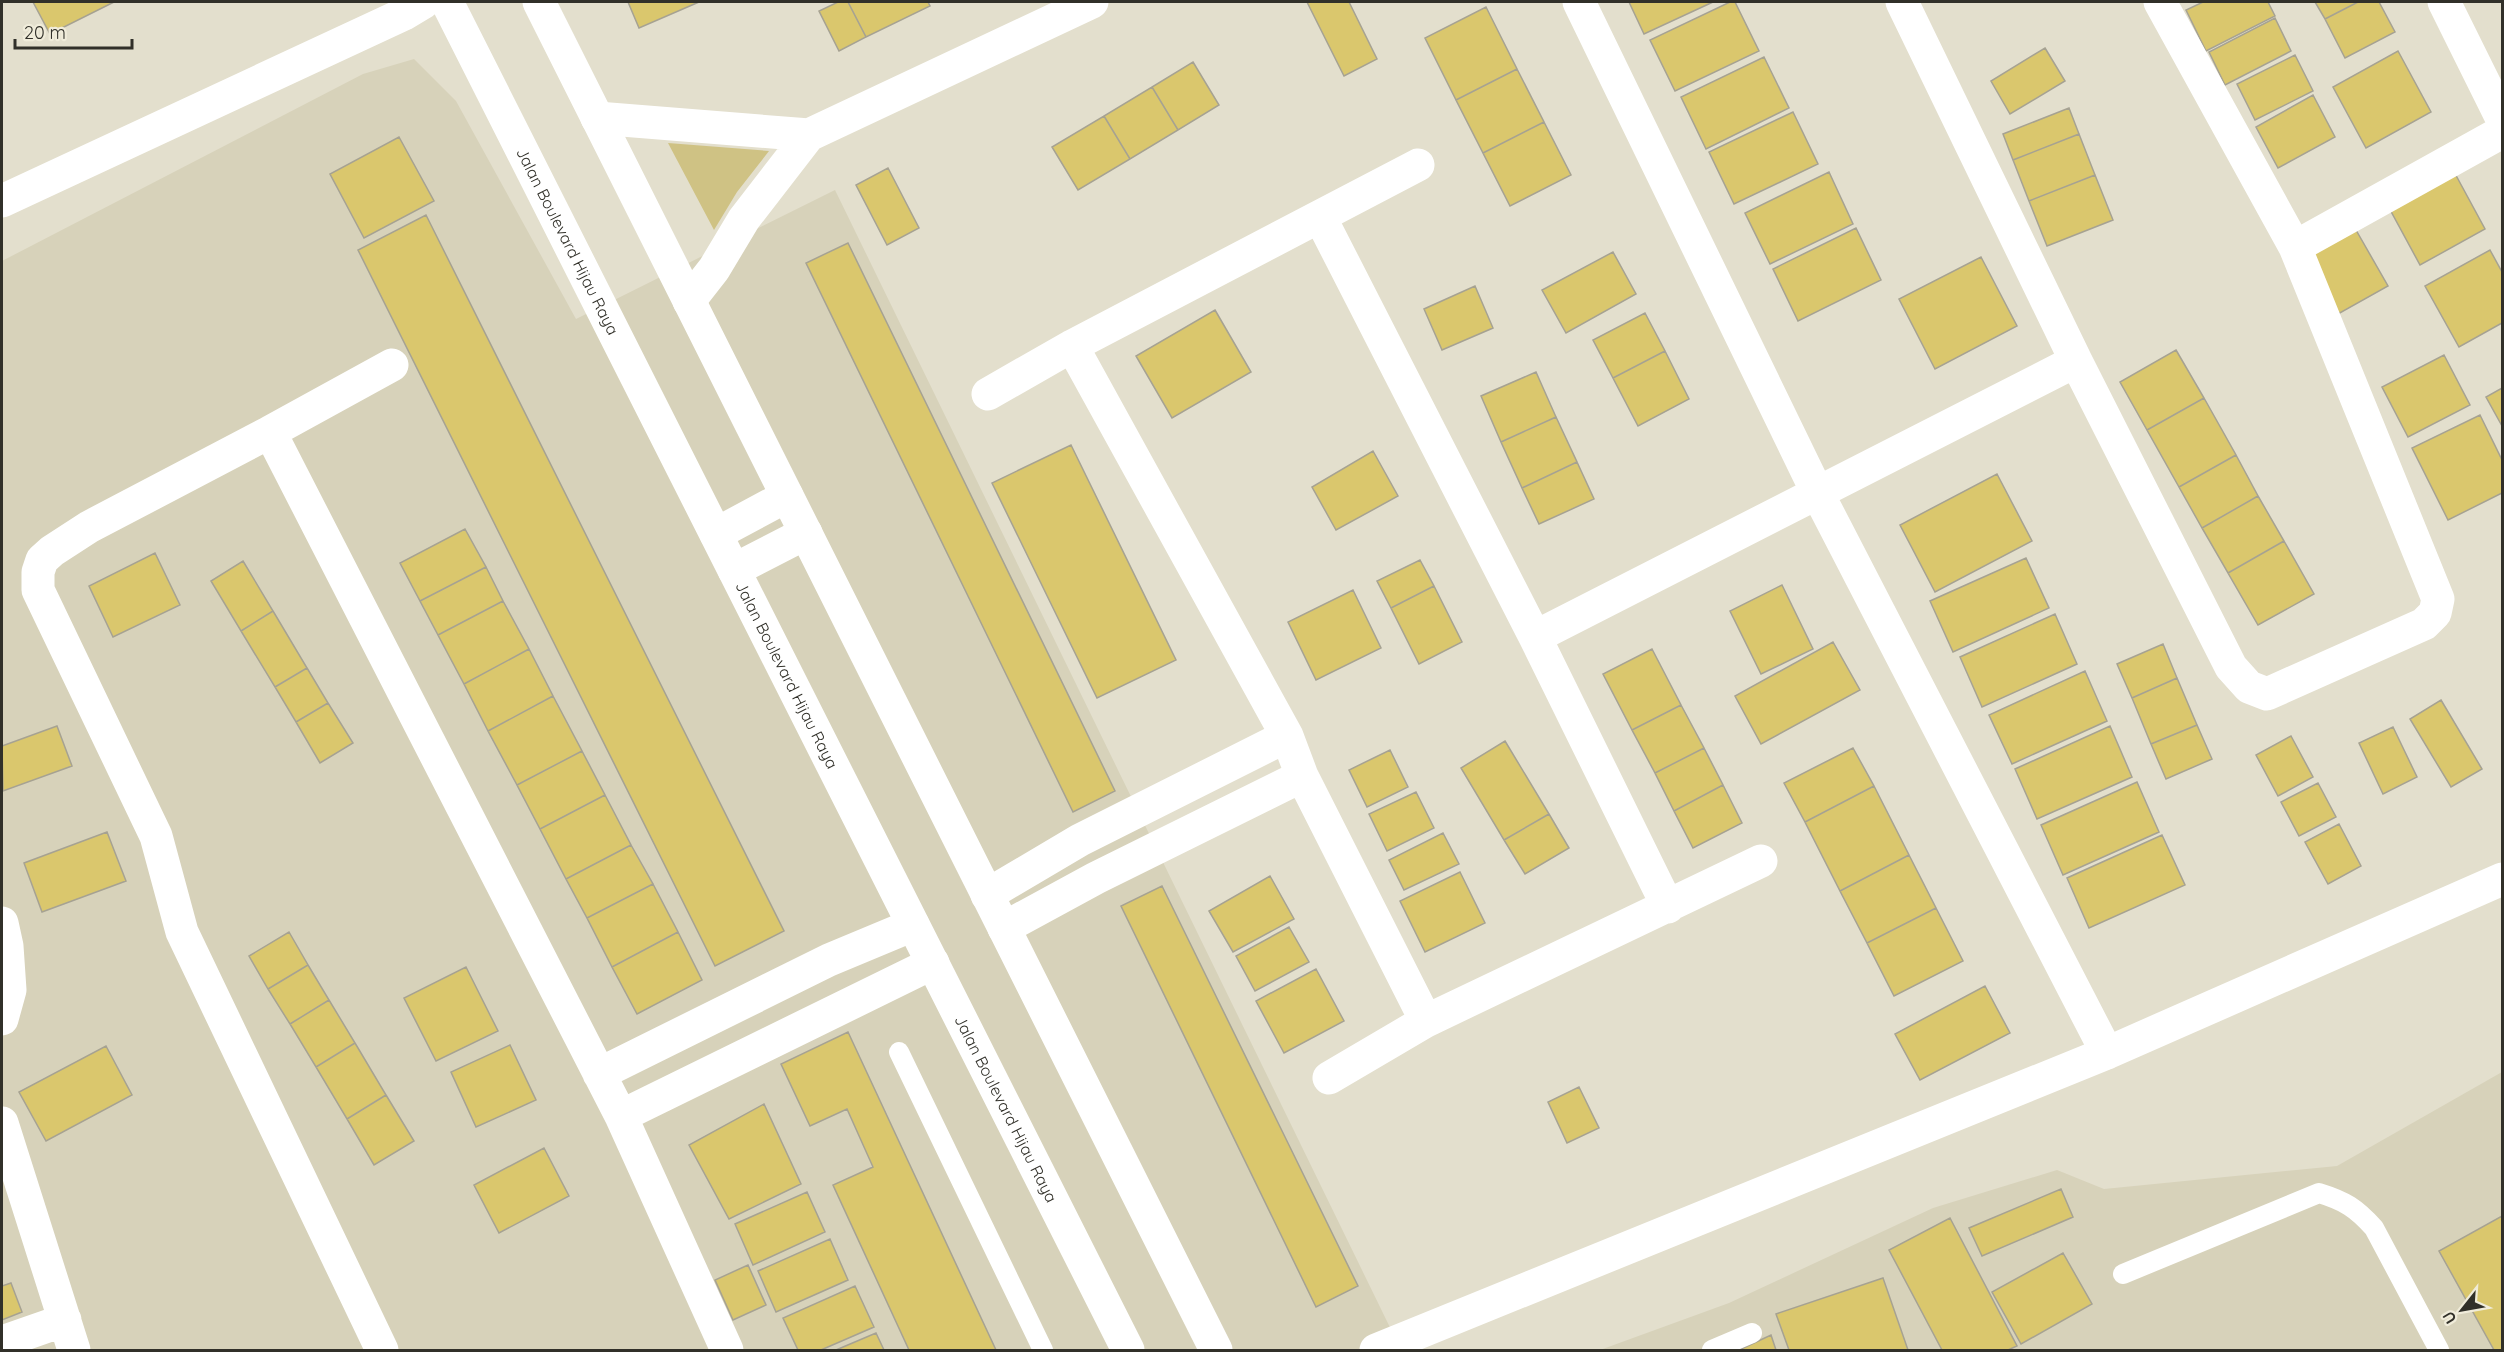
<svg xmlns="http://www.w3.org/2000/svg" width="2504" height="1352" font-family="Quicksand,sans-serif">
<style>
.built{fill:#d7d2ba}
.green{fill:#cfc284}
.building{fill:#dac76d;stroke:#a6a292;stroke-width:1.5}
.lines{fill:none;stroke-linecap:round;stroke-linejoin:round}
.lane{stroke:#fff;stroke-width:20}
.street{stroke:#fff;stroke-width:33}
.secondary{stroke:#fff;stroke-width:33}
.labels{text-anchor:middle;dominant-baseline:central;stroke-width:6;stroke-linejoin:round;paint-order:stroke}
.street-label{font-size:16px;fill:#313029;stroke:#f0ecda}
</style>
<rect width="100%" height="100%" fill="#e3dfcd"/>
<path class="built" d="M414,59L456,101L576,319L835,190L1401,1350H2V261L363,74Z
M2502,1072V1350H1600L1729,1303L1933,1208L2057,1170L2104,1189L2337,1166Z"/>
<path class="green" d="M668,143L769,151L737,192L714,230Z"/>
<path class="building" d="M33,2H114L50,34Z
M628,2H699L639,28Z
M838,2H848L866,37L839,51L819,11Z
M848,2H928L930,6L866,37Z
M1307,2H1349L1377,59L1344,76Z
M1629,2H1713L1644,34Z
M1730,2H1735L1759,51L1675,91L1650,40Z
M2203,2H2268L2275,16L2206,51L2186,10Z
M2315,2H2358L2325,19Z
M2358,2H2379L2395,32L2345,58L2325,19Z
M1486,7L1517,69L1456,100L1425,38Z
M2275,18L2291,51L2225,85L2209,52Z
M2045,48L2065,81L2010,114L1991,81Z
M2398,51L2431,112L2366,148L2333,87Z
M2295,55L2313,91L2255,120L2237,84Z
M1764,57L1789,108L1706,149L1681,97Z
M1193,62L1219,105L1178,130L1152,87Z
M1517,69L1544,122L1483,153L1456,100Z
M1152,87L1178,130L1130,159L1104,116Z
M2313,95L2335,137L2278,168L2256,127Z
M2069,108L2079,134L2013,160L2003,134Z
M1793,112L1818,164L1734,204L1709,152Z
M1104,116L1130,159L1078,190L1052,147Z
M1544,122L1571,175L1510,206L1483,153Z
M2079,134L2095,175L2029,201L2013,160Z
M399,137L434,201L364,238L330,174Z
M888,168L919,228L887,245L856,185Z
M2452,168L2485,229L2420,265L2387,204Z
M1829,172L1853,224L1770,264L1745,213Z
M2095,175L2113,220L2047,246L2029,201Z
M426,215L784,931L715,966L358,250Z
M2352,223L2388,286L2338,314L2303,251Z
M1856,228L1881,280L1798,321L1773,269Z
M848,243L1115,791L1073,812L806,263Z
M2490,250L2502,272V323L2459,347L2425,286Z
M1613,252L1636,294L1566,333L1542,290Z
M1981,257L2017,326L1935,369L1899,299Z
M1475,286L1493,328L1442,350L1424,309Z
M1215,310L1251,372L1172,418L1136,356Z
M1645,313L1665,351L1613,378L1593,340Z
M2176,350L2204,398L2147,430L2120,382Z
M1665,351L1689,399L1638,426L1613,378Z
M2444,355L2470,405L2408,437L2382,387Z
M1536,372L1556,417L1501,442L1481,396Z
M2502,388V426L2486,397Z
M2204,398L2236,455L2179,487L2147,430Z
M2480,415L2502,460V493L2448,520L2412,448Z
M1556,417L1577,462L1522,488L1501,442Z
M1071,445L1176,660L1097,698L992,483Z
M1373,451L1398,496L1336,530L1312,487Z
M2236,455L2258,496L2202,528L2179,487Z
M1577,462L1594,499L1539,524L1522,488Z
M1997,474L2032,541L1935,592L1900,525Z
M2258,496L2284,541L2228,573L2202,528Z
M465,529L486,567L420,601L400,563Z
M2284,541L2314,594L2258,625L2228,573Z
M155,553L180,605L113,637L89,586Z
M2026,558L2049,608L1953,652L1930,601Z
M1420,560L1434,586L1391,608L1377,581Z
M243,561L273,611L241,631L211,581Z
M486,567L503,601L438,635L420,601Z
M1782,585L1813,649L1761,674L1730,611Z
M1434,586L1462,642L1419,664L1391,608Z
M1353,590L1381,648L1316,680L1288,622Z
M503,601L529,649L464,684L438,635Z
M273,611L307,668L275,687L241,631Z
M2055,614L2077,664L1982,707L1960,657Z
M1833,642L1860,690L1761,744L1735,696Z
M2163,644L2177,678L2132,698L2117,664Z
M529,649L553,696L488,731L464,684Z
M1652,649L1681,705L1632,730L1603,674Z
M307,668L328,703L296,722L275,687Z
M2085,671L2107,721L2012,764L1989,715Z
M2177,678L2197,725L2151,744L2132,698Z
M553,696L582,751L517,785L488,731Z
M2441,700L2482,769L2451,787L2410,719Z
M328,703L353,743L320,763L296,722Z
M1681,705L1704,748L1655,773L1632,730Z
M2197,725L2212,759L2166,779L2151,744Z
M57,726L72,766L3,791L2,746Z
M2110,726L2132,777L2037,819L2015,769Z
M2393,727L2417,777L2383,794L2359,743Z
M2291,736L2313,777L2278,796L2256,755Z
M1505,741L1549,814L1504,840L1461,768Z
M1704,748L1723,785L1674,811L1655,773Z
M1853,748L1874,786L1805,822L1784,783Z
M1390,750L1408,787L1367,807L1349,770Z
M582,751L605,795L540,829L517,785Z
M2137,782L2159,832L2063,875L2041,825Z
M2318,783L2336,817L2299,836L2281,802Z
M1723,785L1742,823L1693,848L1674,811Z
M1874,786L1909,855L1840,891L1805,822Z
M1416,792L1434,828L1387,851L1369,814Z
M605,795L631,845L566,879L540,829Z
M1549,814L1569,848L1525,874L1504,840Z
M2339,824L2361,866L2328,884L2305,842Z
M107,832L126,881L42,912L24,863Z
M1443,833L1459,864L1404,890L1389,860Z
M2162,835L2185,885L2089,928L2067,878Z
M631,845L653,884L587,918L566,879Z
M1909,855L1936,908L1867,943L1840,891Z
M1460,872L1485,923L1425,952L1400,901Z
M1270,876L1294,919L1233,952L1209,911Z
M653,884L678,932L612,967L587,918Z
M1162,886L1358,1286L1316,1307L1121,906Z
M1936,908L1963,961L1894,996L1867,943Z
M1289,927L1309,962L1255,991L1236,956Z
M289,932L308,965L268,989L249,956Z
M678,932L702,980L637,1014L612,967Z
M308,965L329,1000L290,1024L268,989Z
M466,967L498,1031L436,1061L404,998Z
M1316,969L1344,1021L1284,1053L1256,1001Z
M1985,986L2010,1033L1920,1080L1895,1034Z
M329,1000L355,1043L316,1067L290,1024Z
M848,1032L996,1350H909L833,1185L873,1167L847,1109L810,1126L781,1064Z
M355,1043L386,1095L347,1119L316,1067Z
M510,1045L536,1100L476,1127L451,1072Z
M106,1046L132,1095L46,1141L19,1092Z
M1579,1087L1599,1128L1567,1143L1548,1102Z
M386,1095L414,1141L374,1165L347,1119Z
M764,1104L801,1184L729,1219L689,1145Z
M544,1148L569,1196L499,1233L474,1185Z
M2061,1189L2073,1217L1982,1256L1969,1228Z
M807,1192L825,1232L753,1265L735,1224Z
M2502,1216V1350H2494L2439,1251Z
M1950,1218L2017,1346L2008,1350H1942L1889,1250Z
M830,1239L848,1280L776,1312L758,1271Z
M2063,1253L2092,1304L2021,1344L1992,1292Z
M748,1265L766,1305L733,1320L715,1280Z
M1883,1278L1908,1350H1789L1776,1314Z
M11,1283L22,1312L2,1320V1286Z
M855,1286L874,1327L821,1350H798L783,1318Z
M876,1333L884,1350H836Z
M1771,1335L1776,1350H1739Z"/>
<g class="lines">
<path class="lane" d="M899,1052L1043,1350
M2123,1274L2319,1193C2345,1201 2356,1208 2374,1228L2439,1350
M1712,1350L1752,1333"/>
<path class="street" d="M1579,2L1817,492L2107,1053
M1902,2L2076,361L2231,667L2249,687L2267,694L2424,624L2435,613L2438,599L2295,247L2160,2
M2444,2L2502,119
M597,118L809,135
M1320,217L1535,637L1668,907
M2295,247L2502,132
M689,301L714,269L744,219L809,135L1092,2
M1072,346L1287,736L1302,776L1426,1021
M988,394L1072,346L1418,165
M270,432L392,365
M1535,637L2076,361
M987,895L1080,840L1287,736
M2,923L7,946L10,990L2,1019
M1004,928L1096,878L1302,776
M599,1074L829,960L913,925
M1329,1078L1426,1021L1761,861
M621,1116L933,963
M2,1123L74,1350
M2,1342L65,1320
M382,1350L182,932L156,836L38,590V572L42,560L52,551L89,527L270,432L621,1116L727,1350
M1376,1350L2107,1053L2502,879"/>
<g class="secondary">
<path id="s1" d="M447,2L1128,1350"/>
<path d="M539,2L1216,1350"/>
<path d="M2,201L404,14L424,2"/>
<path d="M716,534L787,496"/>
<path d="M734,570L806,533"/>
</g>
</g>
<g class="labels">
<g class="street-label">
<text stroke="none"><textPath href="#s1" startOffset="268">Jalan Boulevard Hijau Raya</textPath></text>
<text stroke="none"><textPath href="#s1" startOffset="754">Jalan Boulevard Hijau Raya</textPath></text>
<text stroke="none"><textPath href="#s1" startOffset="1240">Jalan Boulevard Hijau Raya</textPath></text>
</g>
</g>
<rect width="2504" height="1352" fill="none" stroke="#313029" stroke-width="6"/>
<g transform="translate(2462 1310) rotate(239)" stroke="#f0ecda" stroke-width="4.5" paint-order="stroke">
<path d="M0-4.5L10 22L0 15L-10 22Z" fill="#313029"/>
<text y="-9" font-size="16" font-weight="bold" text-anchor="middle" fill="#313029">U</text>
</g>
<path d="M15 39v9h117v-9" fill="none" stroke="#313029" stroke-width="3"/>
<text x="24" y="39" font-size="18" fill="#313029" stroke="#f0ecda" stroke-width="4.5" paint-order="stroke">20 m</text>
</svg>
